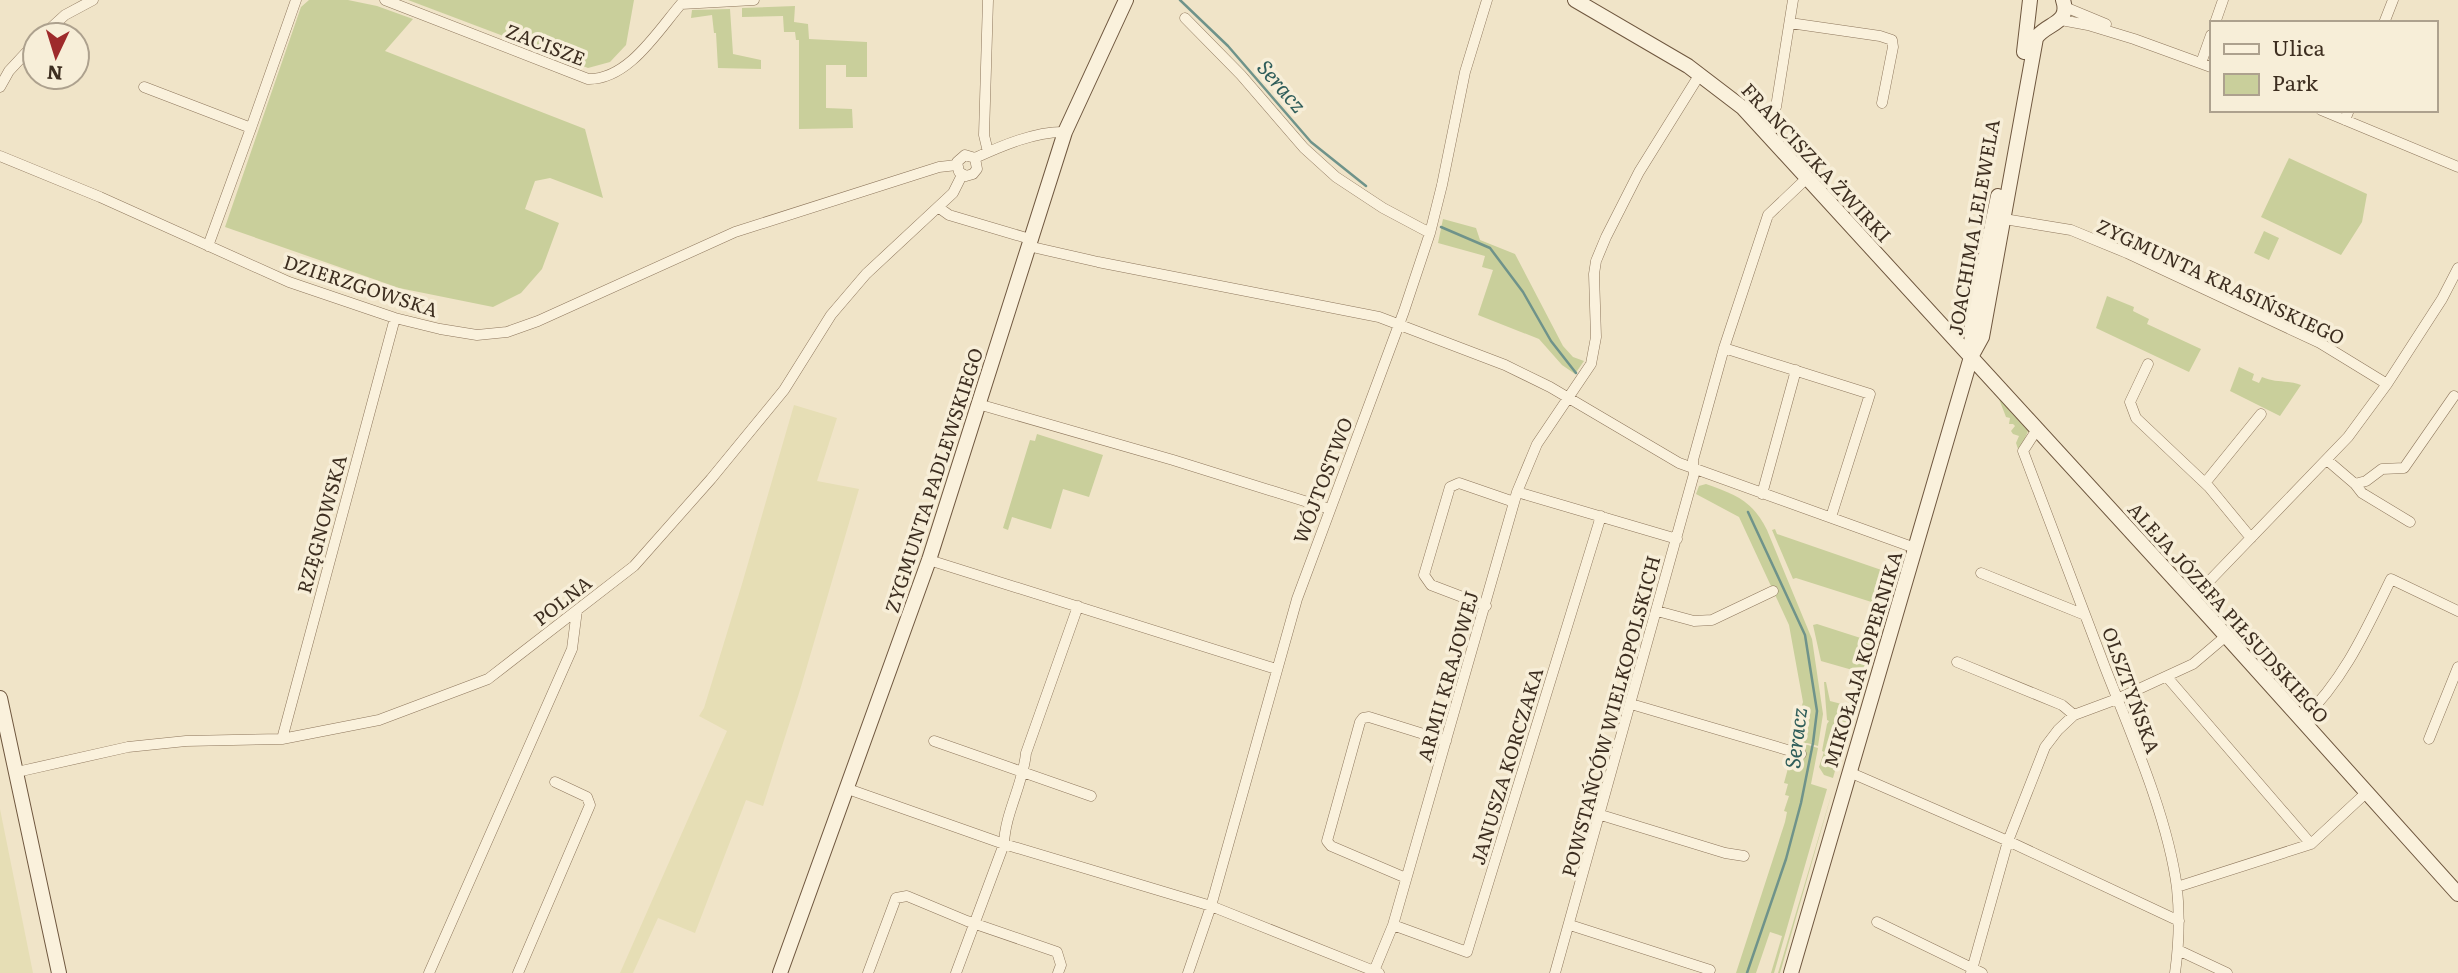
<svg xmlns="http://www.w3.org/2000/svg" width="2458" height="973" font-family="Literata,serif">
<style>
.farmland{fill:#e6deb5}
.green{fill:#c9cf9b}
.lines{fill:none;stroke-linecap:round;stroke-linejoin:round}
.stream{stroke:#6f938a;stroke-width:2.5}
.street-casing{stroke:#8d765c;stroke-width:11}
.secondary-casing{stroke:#6f573f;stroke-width:16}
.street{stroke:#faf1dc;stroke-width:10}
.secondary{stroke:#faf1dc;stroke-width:14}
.labels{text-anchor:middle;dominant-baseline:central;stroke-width:7;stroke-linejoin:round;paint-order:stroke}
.street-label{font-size:19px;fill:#3d2e20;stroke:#f7eed8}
.water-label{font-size:21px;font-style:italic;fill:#2f5d5a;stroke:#f7eed8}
</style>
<rect width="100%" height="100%" fill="#f0e4c8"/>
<path class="farmland" d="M794,405L837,418L817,481L859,489L800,690L763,806L746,800L695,933L658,918L633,973H620L727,731L699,716L704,708L742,584Z
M0,809L33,973H0Z"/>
<path class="green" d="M309,0H348L377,6L413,19L385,51L585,129L603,198L550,178L535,181L525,209L559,223L542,269L521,293L493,307L399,288L225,227L301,7Z
M408,0H634L626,45L610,62L588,68Z
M795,6L794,22L808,24L809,39L867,42V77H846V65H826V108L852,109L853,128L799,129V40H796L795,32H784L783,16L742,17V8Z
M730,9L733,54L761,60V69L718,68L716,33H714L712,15L691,18L692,10Z
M2289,158L2367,194L2362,222L2341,255L2261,217Z
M1443,219L1476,228L1480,240L1515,254L1563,346L1573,357L1584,361L1575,374L1562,365L1539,339L1478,315L1493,270L1482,267L1485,256L1438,243Z
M2264,231L2279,238L2269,260L2254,253Z
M2107,296L2134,307L2133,311L2149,319L2147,324L2201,349L2189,372L2096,328Z
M2239,367L2254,374L2252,380L2259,383L2262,377C2275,383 2288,380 2301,385L2280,416L2230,391Z
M1999,399L2028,431L2021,448L2018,449L2016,443L2019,436L2013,434L2011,431L2015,426L2013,424H2009L2010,418L2006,417Z
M1037,434L1103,455L1089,497L1063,489L1051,529L1012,517L1008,530L1003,528L1030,440L1035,441Z
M1706,484C1736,495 1752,500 1767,530L1812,639L1823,714L1818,746L1807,743L1790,744L1803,702L1789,625L1739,517L1696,494L1699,486Z
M1775,529L1777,534L1893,574L1884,606L1796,578L1793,579L1772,530Z
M1817,624L1873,642L1863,673L1821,661L1813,625Z
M1824,682H1826L1830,701L1853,707L1833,778L1824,775L1819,767L1824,752L1822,751L1827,724L1829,721L1827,720Z
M1808,745L1818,748L1811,784L1827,789L1774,973H1771L1782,936L1770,932L1756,973H1736L1785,822L1787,812L1784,811L1789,796L1785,795L1788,784L1784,783L1790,761L1799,762L1802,749L1796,746Z
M1833,789L1780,973H1778Z"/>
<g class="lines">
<path class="stream" d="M1180,0L1228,46L1311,142L1366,186
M1441,227L1490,248L1523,292L1551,341L1576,373
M1747,973L1786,859L1801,803L1813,743L1817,711L1805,635L1748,512"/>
<defs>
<path id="street" d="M385,0L588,79C628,80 657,32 681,4L754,0
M988,0L984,135L988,152
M2065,7L2106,24
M1185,18L1241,75L1304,148L1336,177L1383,208L1430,233
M2061,20L2088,25L2134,39L2211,67
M1790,23L1880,36L1892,40L1893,47L1882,103
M2215,23L2223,0
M2384,23L2393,0
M43,35L65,15L93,0
M2201,63L2211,35
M0,87L9,71L35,43
M144,87L251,128L208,246
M2321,110L2458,167
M2345,120L2349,110
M1759,126L1776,107L1793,0
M251,128L296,0
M0,156L100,197L289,282L395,318L440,329L477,335L507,332L538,321L735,232L939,167L957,165
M975,158L977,169L973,174L966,176L959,172L957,162L965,155L975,158C1001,146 1036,131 1065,132
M938,207L949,215L1030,239
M1998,218L2071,230L2127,253L2320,343L2387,384
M1028,246L1098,262L1379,317L1505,365L1550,387L1679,463L1915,548
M1724,348L1870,394L1831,517
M2148,364L2130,402L2136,418L2209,487L2251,538
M978,404L1173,460L1330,509
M2036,431L2023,451C2051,524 2079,597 2106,670C2132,736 2168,818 2177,888C2180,917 2179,944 2175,973
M2327,460L2355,484L2362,493L2410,522
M2205,483L2261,414
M2355,484L2366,481L2382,469L2404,468L2454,396
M1517,492L1677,539
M1762,494L1796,370
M929,560L1276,669
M1981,573L2085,615
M2192,599L2348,437L2387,384L2442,299L2458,268
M1486,606L1431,585L1424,575L1450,487L1459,483L1514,502
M1657,611L1694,621L1712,620L1773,591
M1957,662L2062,705L2074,715
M2167,677L2311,844
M1631,704L1801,754
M2302,720C2344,680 2366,630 2391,579L2458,611
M282,739L395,318
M2429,739L2458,667
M934,741L1091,796
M17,772L128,747L186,741L282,739L379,720L488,679L634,566L711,479L784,390L831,315L866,274L953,193L962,175
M1849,772L2008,841L2179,921
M848,789L1004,844L1211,906L1379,973
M1601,815L1725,853L1744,856
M1406,878L1331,846L1327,841L1360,722L1363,718L1369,717L1446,741
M2177,887L2311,844L2367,792
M1877,922L1982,973
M1393,925L1467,952L1601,516
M1570,925L1710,970
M2178,950L2227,973
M1374,971L1393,925L1517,492L1537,444L1591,364L1596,337L1594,274L1596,261L1606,237L1639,172L1700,74
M429,973L572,649L577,610
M518,973L590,805L587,797L555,782
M868,973L896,898L907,896L967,921L1057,952L1061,965L1058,973
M956,973L1004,844C1005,813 1023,785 1026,753L1078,606
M1188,973L1211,906L1297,599L1404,311L1430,233L1442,185L1465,72L1487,0
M1555,973L1694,474L1693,460L1724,348L1768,215L1807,178
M1971,973L2008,841L2045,747L2058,730L2074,715L2117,699L2193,664L2226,636"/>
<path id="secondary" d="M1575,0L1688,66L1743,108L2210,618L2458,894
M2024,52L2030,0
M1971,355L1972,323L1998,196
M0,698L59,973
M780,973L929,560L1065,132L1126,0
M1791,973L1971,357L1982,337L2036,38C2046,23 2071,24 2063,0"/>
</defs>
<use href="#street" class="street-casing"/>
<use href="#secondary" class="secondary-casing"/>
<use href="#street" class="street"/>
<use href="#secondary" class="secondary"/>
</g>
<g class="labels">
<g class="street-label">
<text transform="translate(546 44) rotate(21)">ZACISZE</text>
<text transform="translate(1817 162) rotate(47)">FRANCISZKA ŻWIRKI</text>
<text transform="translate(1973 227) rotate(-80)">JOACHIMA LELEWELA</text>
<text transform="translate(2221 281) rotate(25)">ZYGMUNTA KRASIŃSKIEGO</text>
<text transform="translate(361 285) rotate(18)">DZIERZGOWSKA</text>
<text transform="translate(933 480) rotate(-72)">ZYGMUNTA PADLEWSKIEGO</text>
<text transform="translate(1322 480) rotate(-69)">WÓJTOSTWO</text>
<text transform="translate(321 524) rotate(-75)">RZĘGNOWSKA</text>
<text transform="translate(562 600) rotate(-38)">POLNA</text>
<text transform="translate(2229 612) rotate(48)">ALEJA JÓZEFA PIŁSUDSKIEGO</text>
<text transform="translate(1862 659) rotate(-73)">MIKOŁAJA KOPERNIKA</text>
<text transform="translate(1447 676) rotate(-74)">ARMII KRAJOWEJ</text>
<text transform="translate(2132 690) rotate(70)">OLSZTYŃSKA</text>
<text transform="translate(1610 716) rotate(-75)">POWSTAŃCÓW WIELKOPOLSKICH</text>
<text transform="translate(1506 766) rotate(-73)">JANUSZA KORCZAKA</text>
</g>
<g class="water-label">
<text transform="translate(1283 85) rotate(49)">Seracz</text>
<text transform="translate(1794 738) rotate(-83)">Seracz</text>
</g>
</g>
<rect x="2210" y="21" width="228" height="91" fill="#f7eed8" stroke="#ada18e" stroke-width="2"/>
<rect x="2224" y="44" width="35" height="10" fill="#faf1dc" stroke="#ada18e" stroke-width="2"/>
<text x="2272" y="56" font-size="21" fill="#3d2e20">Ulica</text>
<rect x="2224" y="74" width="35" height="21" fill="#c9cf9b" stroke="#ada18e" stroke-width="2"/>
<text x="2272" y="91" font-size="21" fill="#3d2e20">Park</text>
<g transform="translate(56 56) rotate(184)"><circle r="33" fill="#f7eed8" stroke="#ada18e" stroke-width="2"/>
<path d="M0-5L12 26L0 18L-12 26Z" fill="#9e2a2b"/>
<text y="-10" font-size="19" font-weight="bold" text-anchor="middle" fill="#3d2e20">N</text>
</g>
</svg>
